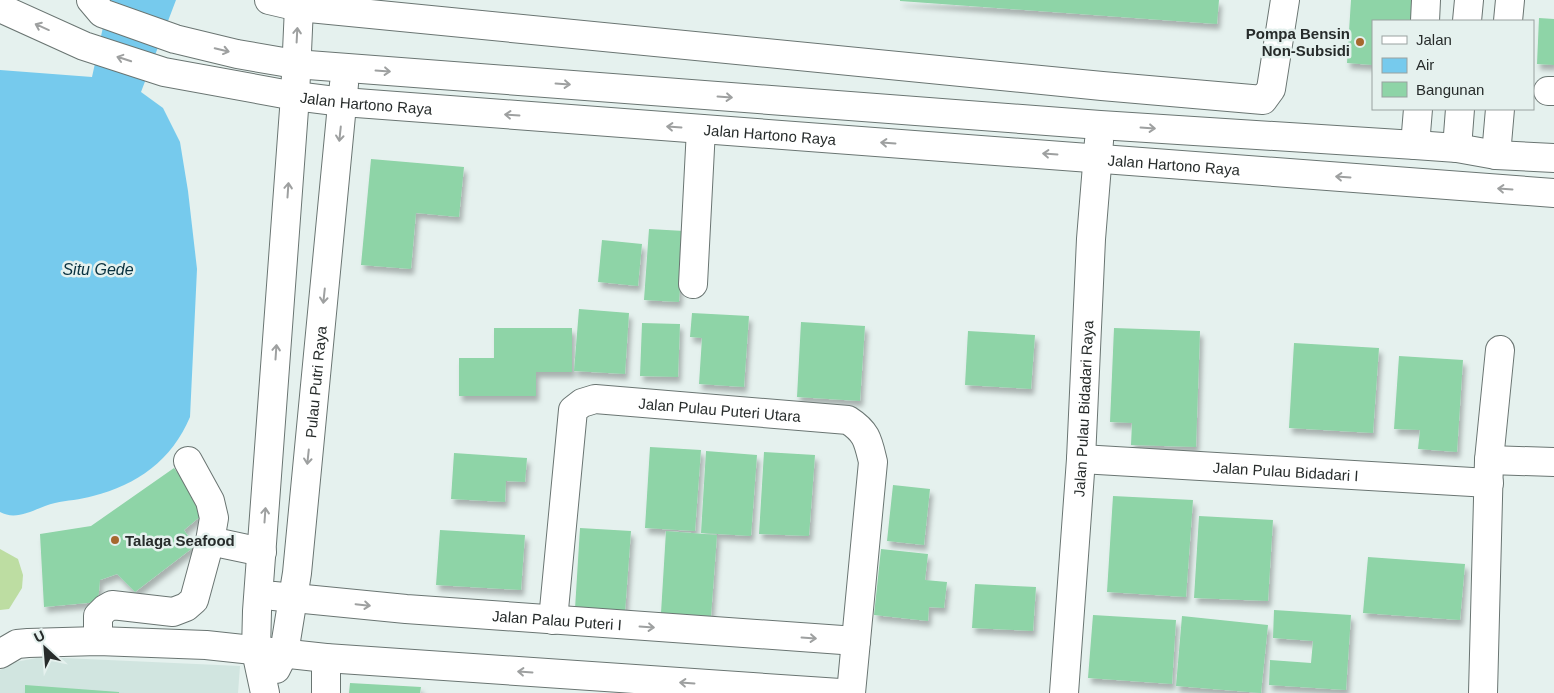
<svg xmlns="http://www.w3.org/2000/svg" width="1554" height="693" font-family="Arial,sans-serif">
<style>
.built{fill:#d1e5e0}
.green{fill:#bddda2}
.water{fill:#76caed}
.building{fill:#8ed4a7;filter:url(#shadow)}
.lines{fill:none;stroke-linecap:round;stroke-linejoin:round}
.minor-casing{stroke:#6a7572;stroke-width:30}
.minor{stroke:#fff;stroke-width:28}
.oneway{stroke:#9ea0a0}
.poi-dot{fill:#a6682e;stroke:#e5f1ee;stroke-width:2}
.labels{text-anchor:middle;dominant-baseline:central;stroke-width:5;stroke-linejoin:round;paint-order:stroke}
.poi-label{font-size:15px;font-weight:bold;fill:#272c2b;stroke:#e5f1ee;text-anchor:end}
.street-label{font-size:15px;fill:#272c2b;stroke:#e5f1ee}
.water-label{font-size:16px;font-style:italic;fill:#08313f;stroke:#e5f1ee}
</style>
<defs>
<filter id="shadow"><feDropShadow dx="3" dy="5.5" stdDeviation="2.5" flood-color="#0004"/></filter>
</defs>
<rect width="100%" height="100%" fill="#e5f1ee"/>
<path class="built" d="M42,657L240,666L238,693H0V670L15,662Z"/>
<path class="green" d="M0,549L18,559L23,575L22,588L9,609L0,610Z"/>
<path class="water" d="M109,0H176L141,92L163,108L180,142L188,191L197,269L190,417C172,460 137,485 93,496C80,500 67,500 55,503C37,507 18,522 0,512V70L92,77Z"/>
<path class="building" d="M900,0H1219L1217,24L900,1Z
M1351,0H1422L1421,21H1373V65L1347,63Z
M1539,18L1554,19V65L1537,64Z
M371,159L464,167L459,217L416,213L411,269L361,265Z
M649,229L684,231L679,302L644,300Z
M602,240L642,244L638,286L598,282Z
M579,309L629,313L625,374L574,371Z
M692,313L749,316L744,387L699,384L702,338L690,337Z
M801,322L865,326L860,401L797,397Z
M642,323L680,324L678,377L640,376Z
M494,328H572V372H536V396H459V358H494Z
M1114,328L1200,331L1196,447L1131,445L1132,423L1110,422Z
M968,331L1035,335L1031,389L965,385Z
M1294,343L1379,348L1373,433L1289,428Z
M1399,356L1463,360L1457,452L1418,449L1420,430L1394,429Z
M650,447L701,450L695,531L645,528Z
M706,451L757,455L751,536L701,533Z
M764,452L815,455L809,536L759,534Z
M454,453L527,458L525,482L506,481L505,502L451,499Z
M174,468L207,511L184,530L195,546L135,592L117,574L100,580L98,602L44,607L40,534L91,526Z
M893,485L930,489L924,545L887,541Z
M1113,496L1193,500L1186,597L1107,592Z
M1199,516L1273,520L1268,601L1194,598Z
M580,528L631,531L625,612L575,609Z
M440,530L525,535L521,590L436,585Z
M666,531L717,535L711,616L661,613Z
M881,549L928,554L925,580L947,582L944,608L929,607L928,621L874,615Z
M1368,557L1465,564L1460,620L1363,613Z
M975,584L1036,587L1033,631L972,628Z
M1274,610L1351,615L1346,690L1269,685L1270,660L1311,663L1313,641L1273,638Z
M1093,615L1176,620L1172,684L1088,678Z
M1182,616L1268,625L1261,693L1176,686Z
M350,683L421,687L420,693H349Z
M25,685L119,692V693H25Z"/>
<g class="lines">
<defs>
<g id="minor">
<path d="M91,0L102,13L175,39L237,54L295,64L1100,125L1415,145L1457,148L1496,155L1554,158"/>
<path d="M269,0L299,7L1102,86L1263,100L1271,89L1285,0"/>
<path id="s1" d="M0,8L84,46L164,72L295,96L343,102L1554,193"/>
<path d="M1425,21L1426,0"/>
<path d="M1467,21L1469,0"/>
<path d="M1508,21L1510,0"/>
<path d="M1548,91H1554"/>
<path d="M1415,145L1418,109"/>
<path d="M1457,148L1460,109"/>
<path d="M1496,155L1500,109"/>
<path d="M693,284L701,129"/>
<path id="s2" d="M1081,459L1489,483"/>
<path d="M1489,460L1554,462"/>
<path d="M188,461L210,501L214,518L210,541"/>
<path id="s3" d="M274,596L406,609L856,641"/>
<path id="s4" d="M553,620L573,410L582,403L595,399L848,420C867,432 868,441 873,462L851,693"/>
<path d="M98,641V616L105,609L112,605L173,612L186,607L194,600L210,541L262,552"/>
<path d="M0,654L17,644L28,643L98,641L206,645L326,658L840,693"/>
<path id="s5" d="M276,669L284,653L297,573L344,84"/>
<path d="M265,693L256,651L257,611L295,96L299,7"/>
<path d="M326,693V658"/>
<path id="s6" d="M1064,693L1081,459L1091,239L1099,141"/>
<path d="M1483,693L1489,460L1500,350"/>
</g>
</defs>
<use href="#minor" class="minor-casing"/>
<use href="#minor" class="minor"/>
</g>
<defs><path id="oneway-shaft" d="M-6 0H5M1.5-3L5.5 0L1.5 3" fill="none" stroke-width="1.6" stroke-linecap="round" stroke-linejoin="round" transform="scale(1.25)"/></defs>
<g class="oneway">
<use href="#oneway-shaft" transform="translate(42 27) rotate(-156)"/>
<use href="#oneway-shaft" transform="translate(297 35) rotate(-87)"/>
<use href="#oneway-shaft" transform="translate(222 50) rotate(13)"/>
<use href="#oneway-shaft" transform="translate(124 59) rotate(-162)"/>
<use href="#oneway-shaft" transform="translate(383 71) rotate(4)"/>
<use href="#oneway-shaft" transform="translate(563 84) rotate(4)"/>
<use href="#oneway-shaft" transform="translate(725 97) rotate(4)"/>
<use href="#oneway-shaft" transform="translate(512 115) rotate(-176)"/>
<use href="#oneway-shaft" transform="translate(674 127) rotate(-176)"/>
<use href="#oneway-shaft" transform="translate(1148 128) rotate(4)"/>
<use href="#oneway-shaft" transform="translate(340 134) rotate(96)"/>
<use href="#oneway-shaft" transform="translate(888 143) rotate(-176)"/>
<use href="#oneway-shaft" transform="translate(1050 154) rotate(-176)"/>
<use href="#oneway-shaft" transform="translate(1343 177) rotate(-176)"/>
<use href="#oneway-shaft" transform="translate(1505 189) rotate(-176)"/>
<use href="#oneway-shaft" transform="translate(288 190) rotate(-86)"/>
<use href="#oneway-shaft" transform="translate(324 296) rotate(96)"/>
<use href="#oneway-shaft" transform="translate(276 352) rotate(-86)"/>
<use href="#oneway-shaft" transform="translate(308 457) rotate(96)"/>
<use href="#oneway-shaft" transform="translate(265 515) rotate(-86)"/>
<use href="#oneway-shaft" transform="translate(363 605) rotate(6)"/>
<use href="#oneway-shaft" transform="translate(647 627) rotate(4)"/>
<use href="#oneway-shaft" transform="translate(809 638) rotate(4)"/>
<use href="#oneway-shaft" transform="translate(525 672) rotate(-176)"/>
<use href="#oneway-shaft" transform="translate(687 683) rotate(-176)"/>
</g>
<g class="poi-dot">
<circle cx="1360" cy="42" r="5"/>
<circle cx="115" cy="540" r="5"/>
</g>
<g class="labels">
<g class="poi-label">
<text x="1350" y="33">Pompa Bensin<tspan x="1350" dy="17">Non-Subsidi</tspan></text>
<text x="125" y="540" text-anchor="start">Talaga Seafood</text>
</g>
<g class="street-label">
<text stroke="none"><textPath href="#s1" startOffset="381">Jalan Hartono Raya</textPath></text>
<text stroke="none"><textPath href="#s1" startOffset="786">Jalan Hartono Raya</textPath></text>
<text stroke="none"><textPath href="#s1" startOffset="1191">Jalan Hartono Raya</textPath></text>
<text stroke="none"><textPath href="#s5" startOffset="291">Pulau Putri Raya</textPath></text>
<text stroke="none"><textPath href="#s4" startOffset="361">Jalan Pulau Puteri Utara</textPath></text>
<text stroke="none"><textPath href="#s6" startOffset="285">Jalan Pulau Bidadari Raya</textPath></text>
<text stroke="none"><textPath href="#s2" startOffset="205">Jalan Pulau Bidadari I</textPath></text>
<text stroke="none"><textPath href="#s3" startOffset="284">Jalan Palau Puteri I</textPath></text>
</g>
<g class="water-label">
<text x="98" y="269">Situ Gede</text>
</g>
</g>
<rect x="1372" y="20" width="162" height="90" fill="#e5f1ee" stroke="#99a2a0"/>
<rect x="1382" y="36" width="25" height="8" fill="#ffffff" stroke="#99a2a0"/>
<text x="1416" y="45" font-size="15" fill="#272c2b">Jalan</text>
<rect x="1382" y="58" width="25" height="15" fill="#76caed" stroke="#99a2a0"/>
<text x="1416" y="70" font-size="15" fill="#272c2b">Air</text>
<rect x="1382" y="82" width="25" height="15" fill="#8ed4a7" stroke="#99a2a0"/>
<text x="1416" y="95" font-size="15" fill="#272c2b">Bangunan</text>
<g transform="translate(45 648) rotate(334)" stroke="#e5f1ee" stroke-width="4" paint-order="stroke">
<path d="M0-4L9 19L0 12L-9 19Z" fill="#272c2b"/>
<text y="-8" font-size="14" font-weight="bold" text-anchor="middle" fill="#272c2b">U</text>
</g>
</svg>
